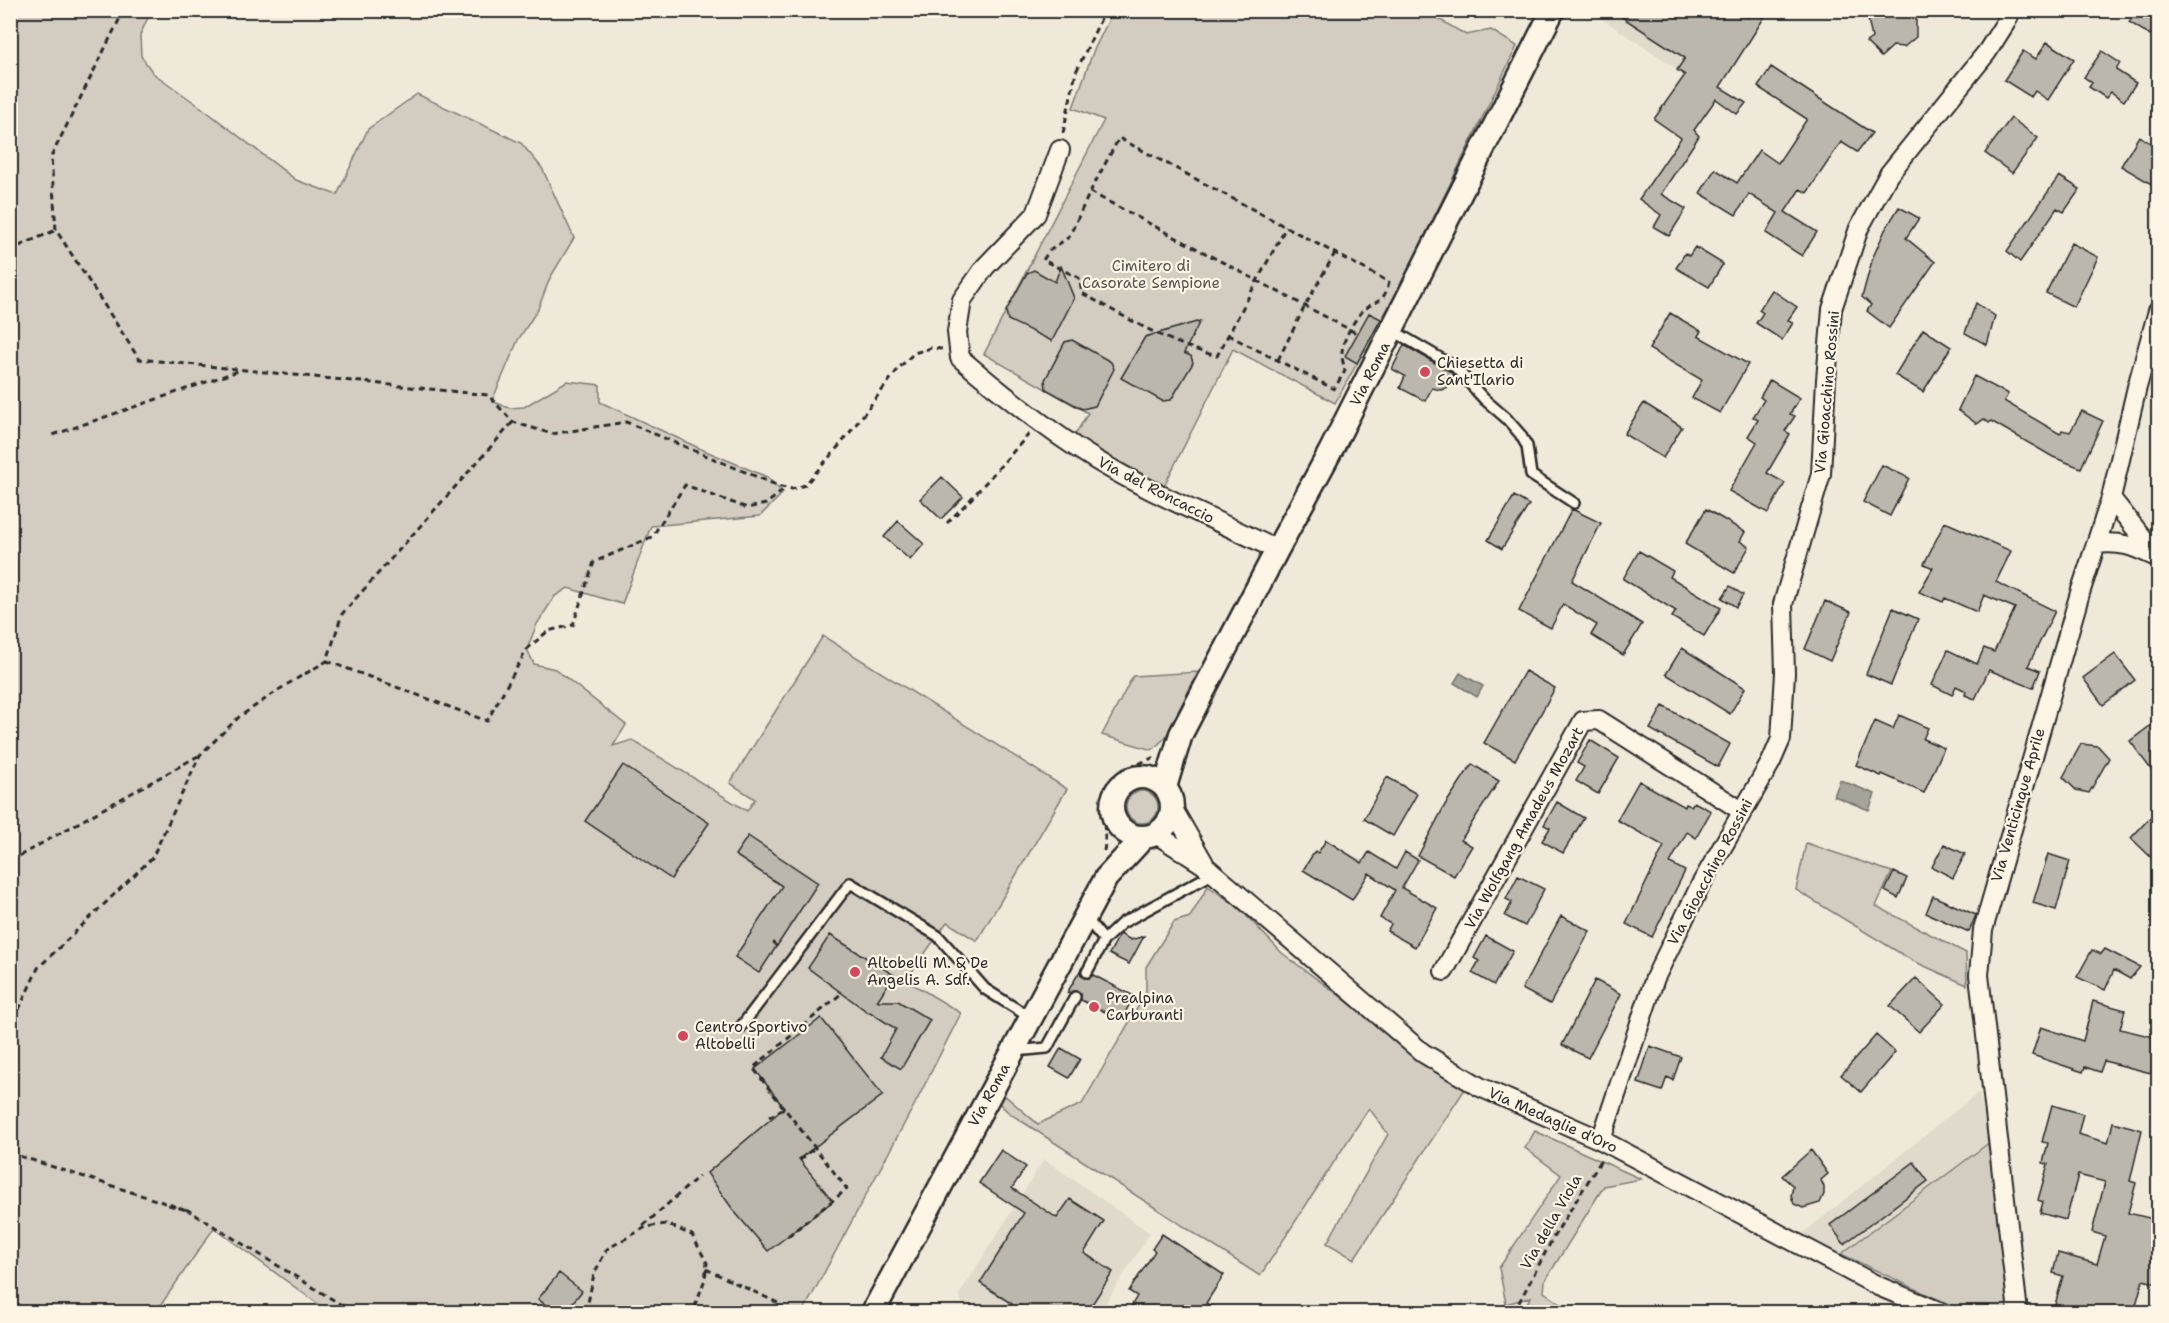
<svg xmlns="http://www.w3.org/2000/svg" width="2169" height="1323" font-family="'Shantell Sans',sans-serif">
<style>
.built{fill:#e0dacc}
.green{fill:#d2cdc0;stroke:#7e7c76;stroke-width:1.5}
.water{fill:#a6a399;stroke:#75736d;stroke-width:1.5}
.building{fill:#bcb7ac;stroke:#2b2b2b;stroke-width:1.5}
.lines{fill:none;stroke-linecap:round;stroke-linejoin:round}
.service-casing{stroke:#2b2b2b;stroke-width:14}
.minor-casing{stroke:#2b2b2b;stroke-width:22}
.tertiary-casing{stroke:#2b2b2b;stroke-width:27}
.path{stroke:#2b2b2b;stroke-width:3;stroke-dasharray:6 4.5;stroke-linecap:butt}
.service{stroke:#fcf5e5;stroke-width:9}
.minor{stroke:#fcf5e5;stroke-width:18}
.tertiary{stroke:#fcf5e5;stroke-width:22}
.poi-dot{fill:#d1495b;stroke:#fcf5e5;stroke-width:2}
.labels{text-anchor:middle;dominant-baseline:central;stroke-width:4.5;stroke-linejoin:round;paint-order:stroke}
.park-label{font-size:15px;fill:#555450;stroke:#fcf5e5}
.poi-label{font-size:15px;fill:#2b2b2b;stroke:#fcf5e5;text-anchor:start}
.street-label{font-size:15px;fill:#2b2b2b;stroke:#fcf5e5}
</style>
<rect width="100%" height="100%" fill="#efe9da"/>
<filter id="ink" filterUnits="userSpaceOnUse"><feTurbulence type="fractalNoise" baseFrequency=".0167" numOctaves="2"/><feDisplacementMap in="SourceGraphic" scale="12" xChannelSelector="R" yChannelSelector="G"/><feConvolveMatrix kernelMatrix="1 2 1 2 8 2 1 2 1" color-interpolation-filters="sRGB"/></filter>
<g filter="url(#ink)">
<path class="built" d="M1590,11H1743L1761,23L1715,94Z
M1979,1092L1990,1142L1841,1254L1802,1234Z
M1044,1159L1150,1233L1100,1312H966L959,1295Z"/>
<path class="green" d="M10,11H151L140,35L141,56L153,73L202,108L296,180L337,195L368,129L417,94L521,143L542,168L574,238L550,278L538,309L518,340L492,401L509,408L524,407L567,381L600,385V402L701,449L767,477L783,493L760,516L651,526L622,604L568,588L555,596L537,624L527,649L534,664L555,669L626,725L613,746L632,740L747,811L755,799L730,783L823,636L1067,789L977,941L947,922L906,980L961,1013L917,1100L803,1312H329L214,1228L156,1312H11Z
M1113,11H1425L1466,35L1491,30L1517,46L1404,279L1335,403L1233,349L1164,486L1072,440L1088,413L984,354L1104,120L1073,108L1093,52Z
M1198,672L1165,738L1152,750L1102,735L1133,676Z
M1126 807a16 16 0 1 1 32 0a16 16 0 1 1-32 0Z
M1806,843L1892,872L1876,906L1966,953L1967,985L1913,961L1796,890Z
M1208,886L1238,907L1282,953L1465,1089L1354,1259L1327,1243L1388,1134L1369,1108L1260,1276L1009,1113L999,1103L1003,1094L1038,1124L1082,1104L1146,993V967L1174,922L1190,917Z
M1535,1131L1641,1179L1604,1186L1545,1281L1544,1292L1572,1312L1626,1310L1629,1312H1521L1531,1297L1506,1304L1499,1268L1561,1175L1525,1148Z
M1990,1142L2014,1312H1965L1841,1254Z
M1878,1307H1899L1912,1312H1876Z"/>
<path class="water" d="M1460,673L1483,686L1477,697L1454,683Z
M1840,780L1875,794L1869,810L1834,796Z"/>
<path class="building" d="M1611,10H1737L1748,17L1752,10H1769L1720,87L1746,103L1737,114L1716,99L1694,130L1699,136L1661,194L1686,209L1669,236L1654,227L1661,215L1639,199L1681,138L1654,119L1685,75L1677,70L1685,58Z
M1876,10H1916V37L1904,47L1893,46L1881,57L1866,42L1872,38L1867,14Z
M2136,10H2158V21L2150,35L2129,22Z
M2047,42L2074,59L2048,100L2035,91L2031,97L2004,80L2023,51L2036,59Z
M2102,51L2120,63L2116,70L2136,83L2124,101L2111,92L2106,98L2089,87L2092,83L2084,77Z
M1771,67L1872,133L1857,152L1841,142L1807,193L1800,189L1785,212L1817,232L1802,256L1766,233L1778,213L1749,194L1736,215L1700,193L1715,169L1737,183L1759,150L1778,163L1807,119L1758,87Z
M2011,118L2038,138L2012,173L1985,153Z
M2139,136L2158,148V188L2121,166Z
M2059,176L2080,189L2064,212L2057,208L2020,262L2007,251Z
M1899,207L1919,218L1906,238L1935,262L1889,328L1867,311L1871,305L1862,297L1873,257L1885,230Z
M2071,243L2098,257L2074,307L2046,293Z
M1695,247L1723,264L1709,287L1676,268L1685,253L1689,256Z
M1061,266L1074,298L1052,341L1008,320L1006,311L1027,273L1034,270L1055,282Z
M1772,290L1797,307L1788,320L1793,323L1782,340L1756,323L1763,313L1759,310Z
M1976,303L1995,316L1987,345L1965,333Z
M1369,313L1381,319L1357,363L1345,356Z
M1670,313L1701,331L1698,336L1748,364L1720,413L1692,398L1702,380L1649,349Z
M1200,321L1184,353L1191,356L1193,363L1171,400L1162,401L1121,378L1145,337Z
M1923,329L1951,347L1923,392L1895,375Z
M1072,340L1111,362L1114,369L1095,406L1082,409L1046,389L1045,380L1065,342Z
M1404,345L1451,372L1454,377L1449,387L1441,390L1432,388L1425,401L1400,388L1405,376L1392,369Z
M1974,376L2008,394L2004,401L2060,434L2062,430L2070,432L2082,411L2103,421L2081,468L2053,457L1991,421L1989,423L1984,419L1977,424L1958,410Z
M1770,380L1800,398L1790,414L1795,416L1785,431L1790,434L1767,473L1785,483L1768,513L1729,491L1757,442L1748,436L1758,420L1753,417L1764,400L1760,397Z
M1644,403L1682,427L1663,458L1624,434Z
M1882,465L1909,478L1890,516L1863,502Z
M942,477L963,497L941,519L920,499Z
M1514,496L1529,505L1502,549L1488,540Z
M1572,509L1601,523L1572,581L1642,624L1623,655L1591,635L1597,625L1563,604L1551,628L1519,611Z
M1706,509L1745,532L1740,541L1749,547L1734,573L1685,544Z
M898,521L924,544L910,560L884,537Z
M1945,522L2011,551L1996,582L2055,611L2028,666L2040,671L2033,688L1989,670L1975,699L1965,695L1966,691L1956,686L1952,695L1932,685L1948,650L1977,664L1984,648L1994,652L2015,608L1984,595L1977,612L1945,598L1943,602L1919,592L1933,568L1924,564Z
M1639,551L1673,571L1670,577L1721,608L1704,636L1672,617L1676,611L1623,579Z
M1730,586L1743,595L1736,607L1722,598Z
M1825,601L1851,612L1830,661L1805,649Z
M1893,608L1918,619L1891,685L1866,674Z
M1682,648L1745,688L1730,714L1666,674Z
M2115,654L2135,680L2103,705L2083,678Z
M1525,671L1555,688L1515,760L1484,743Z
M1663,706L1730,744L1718,767L1650,729Z
M1899,715L1928,728L1923,739L1944,748L1924,793L1882,774L1881,776L1856,765L1875,721L1893,729Z
M2158,720V779L2130,741Z
M1590,740L1619,758L1598,794L1576,781L1584,767L1577,763Z
M2081,744L2098,746L2109,758L2089,793L2076,790L2063,777Z
M1472,764L1499,781L1461,840L1472,846L1454,876L1418,856L1445,805Z
M623,765L709,823L671,879L585,821Z
M1387,777L1417,794L1393,836L1364,819Z
M1639,781L1685,807L1686,804L1691,806L1694,802L1711,811L1696,838L1687,832L1670,863L1685,871L1652,937L1626,924L1664,846L1617,820Z
M1557,802L1584,818L1563,853L1542,841L1550,828L1544,825Z
M2158,809V864L2131,838Z
M748,836L818,883L777,946L773,942L776,947L759,973L735,957L782,886L735,855Z
M1326,840L1362,863L1369,852L1396,869L1405,852L1418,860L1402,888L1437,908L1415,947L1387,931L1391,924L1380,918L1395,890L1369,873L1352,900L1303,870L1315,851L1318,853Z
M1944,844L1965,854L1953,878L1932,867Z
M2048,854L2070,861L2056,910L2033,903Z
M1894,872L1907,878L1898,898L1885,891Z
M1518,876L1544,889L1525,926L1505,916L1512,902L1506,899Z
M1933,896L1976,915L1969,932L1926,913Z
M1561,916L1590,931L1550,1004L1522,989Z
M1120,934L1131,940L1144,936L1129,964L1109,954Z
M830,935L894,975L877,1001H898L930,1020L901,1069L881,1057L896,1029L870,1012L869,1013L808,968Z
M1486,936L1513,951L1494,985L1472,973L1479,961L1474,958Z
M2105,949L2140,967L2130,979L2114,970L2105,990L2077,977L2092,950L2101,954Z
M1081,969V975L1084,978H1090L1093,975L1134,996L1121,1020L1081,1000V994L1078,991L1067,993Z
M1916,978L1945,1004L1919,1032L1890,1006Z
M1595,980L1621,994L1588,1058L1562,1045Z
M2093,1001L2125,1010L2120,1029L2158,1038V1066L2153,1064L2151,1073L2104,1061L2100,1072L2085,1067L2083,1072L2032,1055L2041,1027L2083,1041Z
M821,1018L883,1095L799,1159L833,1201L768,1251L734,1211L707,1173L784,1108L755,1069Z
M1876,1035L1895,1052L1861,1092L1841,1075Z
M1650,1046L1681,1057L1673,1080L1667,1077L1662,1091L1638,1083Z
M1061,1048L1080,1059L1069,1078L1050,1067Z
M2052,1105L2083,1114L2078,1134L2108,1143L2113,1122L2142,1130L2130,1181L2136,1183L2128,1213L2158,1220V1284L2143,1280L2134,1312H2053L2063,1276L2053,1273L2058,1253L2097,1264L2105,1236L2092,1232L2105,1182L2078,1175L2066,1220L2040,1213L2043,1202L2038,1200L2048,1164L2043,1163L2048,1143L2042,1142Z
M1001,1150L1026,1167L1012,1188L1057,1218L1070,1199L1104,1221L1084,1253L1113,1272L1087,1312H1007L1012,1304L980,1283L1024,1213L979,1183Z
M1811,1150L1828,1174L1821,1180L1824,1187V1194L1820,1203L1803,1208L1794,1204L1791,1196L1793,1186L1782,1176Z
M1914,1162L1928,1181L1844,1244L1830,1225Z
M1162,1234L1224,1275L1206,1303L1222,1312H1128L1137,1296L1129,1291L1155,1251L1152,1249Z
M559,1273L582,1291L565,1312H555L538,1299Z"/>
<g class="lines">
<defs>
<path id="service" d="M1392,330L1455,367L1484,399L1506,418L1520,434L1527,446L1531,475L1574,503
M1086,918L1104,940L1087,972
M1104,940L1122,923L1214,873
M740,1028L850,883L938,936L985,989L1031,1018
M1015,1051L1047,1048L1075,997"/>
<path id="minor" d="M1060,150L1036,214L985,267L962,300L957,332L960,358C1003,395 1047,430 1096,460C1154,495 1217,520 1277,550
M2111,498L2158,557
M2096,544C2121,541 2132,546 2154,556
M1173,809L1204,863
M1156,834L1204,865L1423,1053L1480,1087L1601,1140L1878,1286L1941,1312
M1444,971L1583,721L1599,720L1742,811
M1601,1140L1655,978L1700,886L1771,762L1781,739L1785,673L1783,604L1821,474L1826,380L1832,309L1859,228L1889,174L1987,52L2006,22L2011,10
M2018,1312L1979,975L1983,930L2080,593L2111,498L2137,387L2158,311"/>
<path id="tertiary" d="M1112 807a30 30 0 1 1 60 0a30 30 0 1 1-60 0Z
M1165,787L1181,734L1277,550L1330,452L1553,10
M873,1312L1106,878L1143,838"/>
</defs>
<use href="#service" class="service-casing"/>
<use href="#minor" class="minor-casing"/>
<use href="#tertiary" class="tertiary-casing"/>
<path class="path" d="M124,10L51,157L56,230L139,359L488,395L513,422L552,434L626,422L781,487L792,489L805,485L844,440L899,368L914,353L931,348L942,349
M1063,133L1076,72L1105,10
M1090,192L1358,334
M10,250L56,230
M1228,335L1334,389L1345,371C1344,365 1341,357 1342,352C1343,339 1353,322 1361,313C1374,298 1383,308 1389,282L1119,138L1090,192L1069,237L1049,251L1043,260L1079,278L1082,293C1125,317 1169,344 1217,356L1286,227
M1278,360L1305,306L1335,253
M53,435L241,370
M947,523L970,500L1029,434
M327,661L487,721L527,649L548,631L573,625L594,562L652,537L685,485L747,508L766,504L786,488
M1104,851C1109,823 1091,792 1120,773C1130,766 1143,763 1154,757
M10,861L198,756
M10,1029L38,968L152,858L200,755L239,717L286,685L327,661L342,614L513,422
M769,1117L784,1108
M10,1153L187,1210L165,1204
M800,1160L815,1148
M186,1209L353,1312
M643,1226L699,1176
M788,1236L847,1189L753,1068L842,993
M706,1269L780,1304L783,1312
M588,1312V1303L594,1274L607,1249L646,1227L666,1224L692,1235L707,1263L705,1279L693,1312
M1514,1312L1554,1236L1602,1159"/>
<use href="#service" class="service"/>
<use href="#minor" class="minor"/>
<use href="#tertiary" class="tertiary"/>
</g>
</g>
<g class="poi-dot">
<circle cx="1425" cy="372" r="6"/>
<circle cx="855" cy="972" r="6"/>
<circle cx="1094" cy="1007" r="6"/>
<circle cx="683" cy="1036" r="6"/>
</g>
<g class="labels">
<g class="park-label">
<text x="1151" y="266">Cimitero di<tspan x="1151" dy="17">Casorate Sempione</tspan></text>
</g>
<g class="poi-label">
<text x="1437" y="363">Chiesetta di<tspan x="1437" dy="17">Sant'Ilario</tspan></text>
<text x="867" y="963">Altobelli M. &amp; De<tspan x="867" dy="17">Angelis A. Sdf.</tspan></text>
<text x="1106" y="998">Prealpina<tspan x="1106" dy="17">Carburanti</tspan></text>
<text x="695" y="1027">Centro Sportivo<tspan x="695" dy="17">Altobelli</tspan></text>
</g>
<g class="street-label">
<text transform="translate(1370 374) rotate(-63)">Via Roma</text>
<text transform="translate(1827 392) rotate(-85)">Via Gioacchino Rossini</text>
<text transform="translate(1156 490) rotate(27)">Via del Roncaccio</text>
<text transform="translate(2018 805) rotate(-74)">Via Venticinque Aprile</text>
<text transform="translate(1524 828) rotate(-61)">Via Wolfgang Amadeus Mozart</text>
<text transform="translate(1710 872) rotate(-62)">Via Gioacchino Rossini</text>
<text transform="translate(989 1095) rotate(-61)">Via Roma</text>
<text transform="translate(1553 1120) rotate(24)">Via Medaglie d'Oro</text>
<text transform="translate(1551 1222) rotate(-60)">Via della Viola</text>
</g>
</g>
<rect width="2169" height="1323" fill="none" stroke="#fcf5e5" stroke-width="36"/>
<rect x="18" y="18" width="2133" height="1287" fill="none" stroke="#2b2b2b" stroke-width="2" filter="url(#ink)"/>
</svg>
